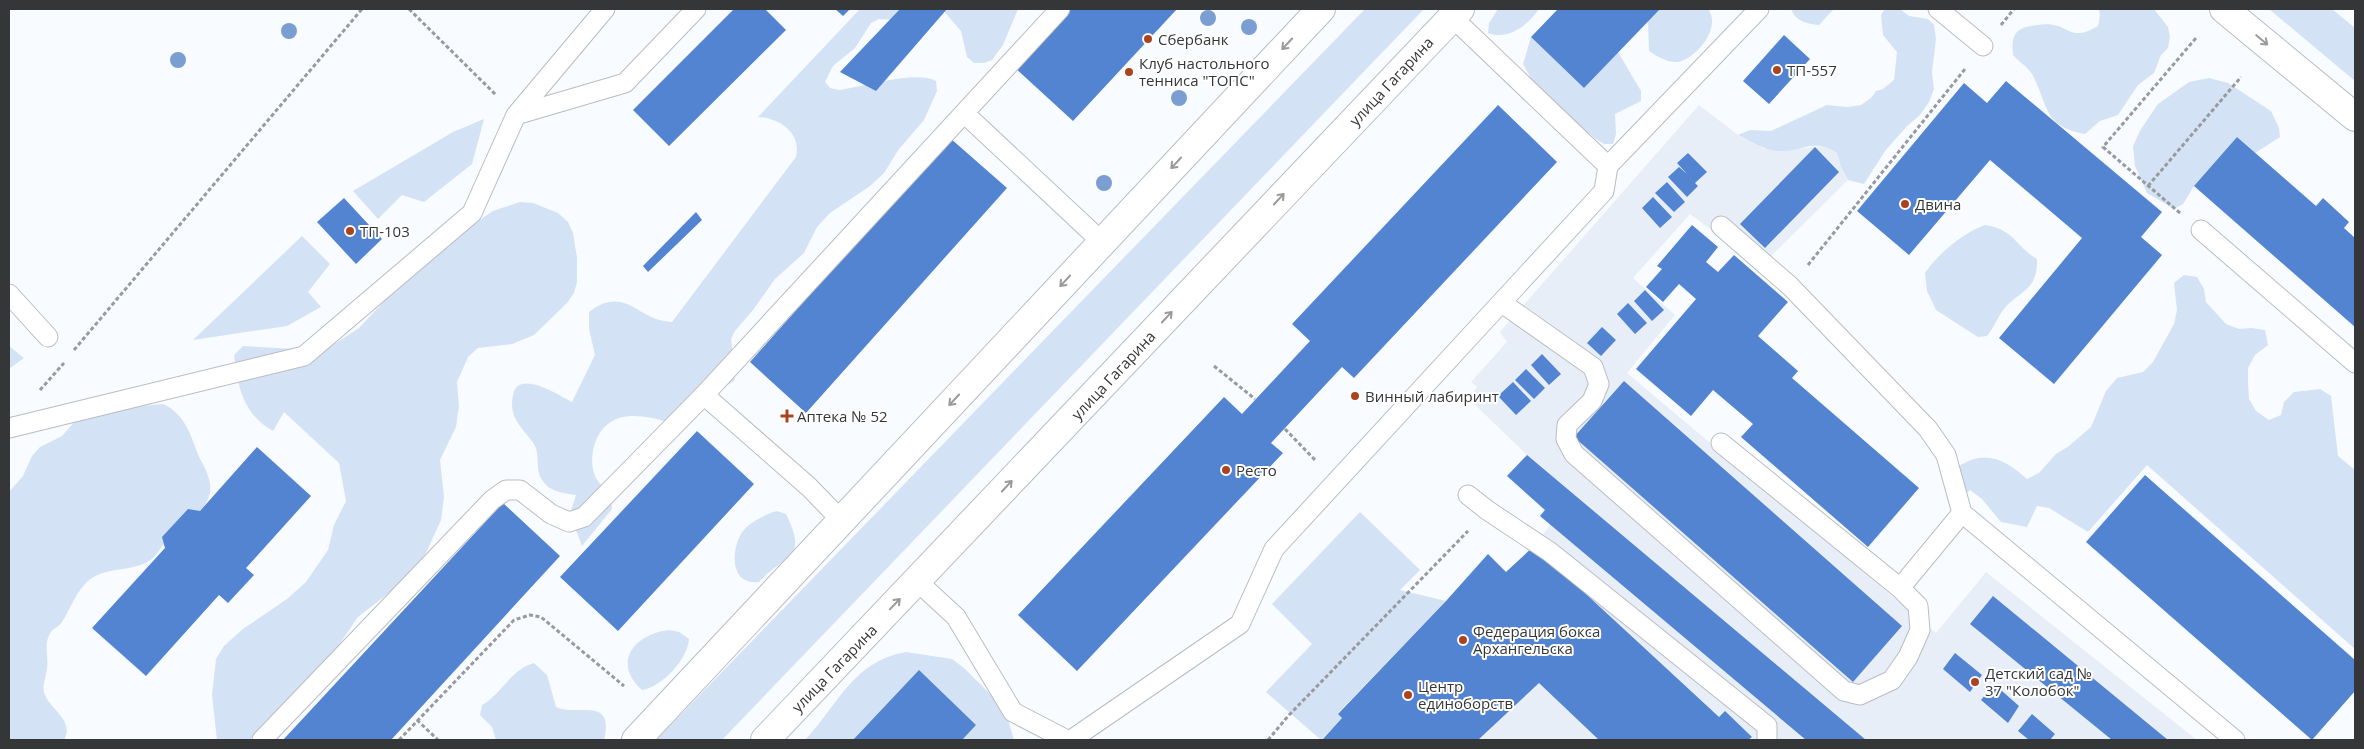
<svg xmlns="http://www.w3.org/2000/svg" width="2364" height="749" font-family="'Open Sans',sans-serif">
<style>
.built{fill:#e7eef8}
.green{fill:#d4e2f6}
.building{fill:#5384d1}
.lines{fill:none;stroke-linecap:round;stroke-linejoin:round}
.service-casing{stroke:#babcc0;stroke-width:21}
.primary-casing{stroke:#babcc0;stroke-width:30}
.path{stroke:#989a9d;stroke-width:3;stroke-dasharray:4 2.5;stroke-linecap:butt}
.service{stroke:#fff;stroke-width:19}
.primary{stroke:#fff;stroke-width:28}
.tree{fill:#7a9ed1}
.oneway{stroke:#9a9a9b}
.poi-dot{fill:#ab4321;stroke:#fff;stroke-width:2}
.labels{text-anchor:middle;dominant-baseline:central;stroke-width:4;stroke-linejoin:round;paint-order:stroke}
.poi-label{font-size:15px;fill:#353637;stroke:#fff;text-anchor:start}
.street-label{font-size:15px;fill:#353637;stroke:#fff}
</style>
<rect width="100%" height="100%" fill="#f8fbff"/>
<path class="built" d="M1699,105L1738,135L1764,149L1779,151L1825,146L1837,153L1841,167L1848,180L1761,266L1690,214L1633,278L1675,315L1627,373L1936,633L1986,572L2197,740H1478L1539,683L1584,635L1506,572L1534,546L1550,525L1540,516L1544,510L1507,476L1527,455L1469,399L1477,387L1471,382L1507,342L1500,332Z"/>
<path class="green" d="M860,9H924L897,20L879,19L871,23L855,48L833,66L825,82L830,88L839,90C863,87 915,70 936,81L937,91L924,120L899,149L884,173L870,186L830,213L817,227L804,253L775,279L753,310L735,331L731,339L732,348L738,364L734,381L726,386L699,389L670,423C642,414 608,408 595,443C592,452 591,463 594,473C598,488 611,485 612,509L582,546L570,514L576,495C563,493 550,492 542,480C535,470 540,456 535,446C530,437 520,428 515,418C512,412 511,402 513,395C518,368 560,396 572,402L595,355L589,329V312C626,284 637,321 672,322L796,157C802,133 779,118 758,117Z
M942,9H1018L1003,45L992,60L984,63H974L967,57L961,31Z
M1365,9H1424L722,740H656Z
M1498,9H1539C1528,25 1508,41 1488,33L1489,23Z
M1660,9H1708C1722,27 1697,58 1678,62C1668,63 1656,56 1649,51L1648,21Z
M1791,9H1833V10L1819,25C1807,24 1795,21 1791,9Z
M1885,9H1900L1909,16L1928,19L1934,25L1936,39L1932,72L1934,89L1929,102L1920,115L1907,126L1885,151L1864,184L1848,180L1841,167L1837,153C1812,137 1803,153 1777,151C1763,150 1751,141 1738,135L1750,130L1771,131L1827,105L1847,107L1861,105L1872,97L1876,91L1883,89L1894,80L1897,52L1883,35L1881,15Z
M2099,9H2154L2168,27L2170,37L2168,48L2161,55L2154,73L2138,85L2118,115L2100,121L2085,134C2042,126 2049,105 2032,74C2027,66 2019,62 2013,55C2011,33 2016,27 2038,25C2045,24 2051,24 2058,26C2065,28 2071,34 2080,33C2086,33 2092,29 2098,26L2100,16Z
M2269,9H2332L2355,28V81Z
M1531,37L1584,88L1618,52L1641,91V101L1615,114L1616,134L1613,144H1604L1596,139L1538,91L1523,64Z
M2209,78L2228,83L2271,111L2279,128L2280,137L2255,153L2237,137L2194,186L2183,204L2174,209L2147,193L2135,166L2133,146L2141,129L2158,104L2189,82Z
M484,119L472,164L424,202L402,195L378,219L353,191L453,132Z
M520,202L533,203L558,213L568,222L573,233L577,258V282L574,293L567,303L534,335L512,344L478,348L468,357L457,382L459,406L456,427L440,460L444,497L441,520L426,553L404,581L358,617L332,655L263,740H217L212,695L216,659L224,646L243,629L287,599L306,582L328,550L334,525L346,501L339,463L284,412L273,431C243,414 238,387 234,355L243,346L295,349L336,343L359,328L388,297L459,234L493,211Z
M1985,225C2013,228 2017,248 2037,259C2038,294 2016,290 2001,313C1996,321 1993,329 1987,336L1978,337L1936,310L1927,291L1925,273C1937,255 1964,232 1985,225Z
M302,236L330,264L308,292L321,307L287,326L193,340Z
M2184,275L2197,277L2204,289L2206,302L2226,324L2239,329L2251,328L2265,330L2268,345L2255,355L2248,368V384L2249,399L2256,411L2269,420L2281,415L2284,402L2294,392L2320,389L2331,396L2338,456L2355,470V649L2147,465L2088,532L2049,508L2037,506L2027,527L2001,522L1982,499L1970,490L1965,494L1956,468C1984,449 2003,458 2027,479L2039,473L2056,454L2069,446L2091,427L2106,391L2117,378L2143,372L2153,362L2174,324L2177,310L2174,283Z
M9,346L24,358L9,369Z
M163,404C183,413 190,432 197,452C200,460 206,468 208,476C219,507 187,520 169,538C159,548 157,559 143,564C126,571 104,568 89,580C76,591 71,608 62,622C60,626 54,628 51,632C43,643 49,657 47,669C46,678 41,686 45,695C51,710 75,721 64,740H9V492L23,476L32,456L40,447L62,436L77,419L130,407Z
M777,511L786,514C809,561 785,553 759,582C730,585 731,552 741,534C747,523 766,514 777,511Z
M1360,512L1420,570L1400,590L1446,601L1338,713L1342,718L1321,740L1266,692L1312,644L1272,604Z
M669,630L679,632L689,639C688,659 662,687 642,690C611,662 635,634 669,630Z
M906,652L952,659L964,668L1005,709L1014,740H805C838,705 853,661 906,652Z
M534,663L547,675L556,707C576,717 615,695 604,740H496L492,727L480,715L482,705C502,694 510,670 534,663Z"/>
<path class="building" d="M734,9H765L786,30L669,146L633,110Z
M835,9H850L843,16Z
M900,9H947L876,91L840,72Z
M1068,9H1177L1073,121L1014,67Z
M1558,9H1660L1584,88L1531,37Z
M1784,35L1810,59L1769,104L1743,81Z
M2006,81L2162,212L2141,237L2162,255L2054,384L1999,338L2082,238L1990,160L1909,255L1857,211L1964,83L1987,103Z
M1498,105L1557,162L1354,378L1342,367L1271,443L1283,453L1077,671L1018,615L1224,397L1242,414L1310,341L1292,324Z
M2237,137L2316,206L2323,198L2349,222L2344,228L2355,238V327L2194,186Z
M950,138L1007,188L806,413L750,362Z
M1815,147L1839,172L1765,248L1740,224Z
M1688,153L1707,172L1695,183L1698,186L1687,197L1668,177L1679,167L1687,174L1677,163Z
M1667,182L1685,202L1674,212L1655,193Z
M1653,197L1672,217L1660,228L1642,208Z
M344,198L382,239L356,264L317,222Z
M696,212L702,220L648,272L643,266Z
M1692,225L1718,247L1706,262L1718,272L1734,255L1788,302L1758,336L1798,371L1792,378L1919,488L1868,547L1741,437L1753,424L1713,390L1691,416L1636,369L1696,299L1679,284L1663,302L1646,287L1662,269L1657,266Z
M1645,290L1664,310L1652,321L1634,301Z
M1628,303L1647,323L1635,334L1617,314Z
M1602,327L1616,340L1601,356L1587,343Z
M1542,354L1561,374L1549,385L1531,365Z
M1526,369L1545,388L1534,399L1515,380Z
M1624,381L1902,626L1853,682L1574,437Z
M1513,382L1531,401L1516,415L1498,396Z
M697,431L754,484L618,631L560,577Z
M257,447L311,496L246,568L254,575L228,603L219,595L146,676L92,628L165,548L162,537L188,509L200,511Z
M1527,455L1866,740H1806L1540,516L1545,510L1507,476Z
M2145,475L2355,660V691L2312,740L2086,542Z
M503,503L560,556L391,740H283Z
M1534,546L1719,717L1725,711L1752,737L1748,740H1599L1539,683L1478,740H1322L1342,718L1338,714L1446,601L1488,554L1506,572Z
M1993,596L2168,740H2112L1970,624Z
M1955,653L1982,675L1970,692L1943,669Z
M919,670L976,725L962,740H853Z
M1994,684L2019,706L2008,723L1981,700Z
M2032,714L2055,734L2050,740H2029L2018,731Z"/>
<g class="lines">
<defs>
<path id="service" d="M1938,9L1983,46
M1452,17L1608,166
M964,113L1102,242
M516,115L625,83L696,9
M1721,226L1790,286L1928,429L1946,455L1962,513L1900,588
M2201,230L2355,363
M9,294L48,337
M1502,303L1593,367L1599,384L1592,401L1567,425L1566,439L1574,454L1844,691L1860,695L1892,680L1908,657L1920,630L1918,606L1900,588L1721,443
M704,395L809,487L841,520
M9,428L304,356L472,213L516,115L605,9
M1468,495L1487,510L1550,552L1767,726V740
M1962,513L2235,740
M917,581L956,617L1013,712L1067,740
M262,740L492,500L506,490H520L551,514L569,522L584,517L704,395L1060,9
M1071,740L1240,624L1274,549L1604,191L1608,166L1759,9"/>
<path id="primary" d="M2224,9L2355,117
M636,740L1321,9
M765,740L1460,9"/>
</defs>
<use href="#service" class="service-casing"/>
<use href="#primary" class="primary-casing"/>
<path class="path" d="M409,9L496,95
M2001,25L2014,9
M2148,186L2241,77
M2180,213L2103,147L2196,38
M1808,265L1965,69
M74,350L362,9
M1214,366L1255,399
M40,390L64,363
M1285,429L1316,461
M417,720L438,740
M399,740L514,620L530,615L541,617L624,686
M1268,740L1289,715L1468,531"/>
<use href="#service" class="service"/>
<use href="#primary" class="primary"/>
</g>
<g class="tree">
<circle cx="1208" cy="18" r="8"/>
<circle cx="1249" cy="27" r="8"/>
<circle cx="289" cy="31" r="8"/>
<circle cx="178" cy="60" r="8"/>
<circle cx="1179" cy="98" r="8"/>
<circle cx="1104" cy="183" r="8"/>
</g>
<defs><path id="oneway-shaft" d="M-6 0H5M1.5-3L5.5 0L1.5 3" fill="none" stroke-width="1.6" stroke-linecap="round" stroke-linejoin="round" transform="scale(1.25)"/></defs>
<g class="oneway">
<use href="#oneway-shaft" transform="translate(2262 40) rotate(40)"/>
<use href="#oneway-shaft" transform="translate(1287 44) rotate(133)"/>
<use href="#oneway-shaft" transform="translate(1176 163) rotate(133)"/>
<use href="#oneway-shaft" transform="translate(1279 199) rotate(-47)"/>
<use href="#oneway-shaft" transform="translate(1065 281) rotate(133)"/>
<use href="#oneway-shaft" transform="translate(1167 317) rotate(-47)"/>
<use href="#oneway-shaft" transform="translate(954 400) rotate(133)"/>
<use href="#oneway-shaft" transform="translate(1007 486) rotate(-47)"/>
<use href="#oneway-shaft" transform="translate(895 604) rotate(-46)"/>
</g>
<g class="poi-dot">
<circle cx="1148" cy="39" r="5"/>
<circle cx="1777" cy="70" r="5"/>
<circle cx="1129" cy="72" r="5"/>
<circle cx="1905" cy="204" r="5"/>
<circle cx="350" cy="231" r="5"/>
<circle cx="1355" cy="396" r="5"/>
<path d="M784.5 408.5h5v5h5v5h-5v5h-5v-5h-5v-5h5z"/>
<circle cx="1226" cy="470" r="5"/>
<circle cx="1463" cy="640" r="5"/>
<circle cx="1975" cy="682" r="5"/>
<circle cx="1408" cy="695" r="5"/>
</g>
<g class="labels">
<g class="poi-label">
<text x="1158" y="39">Сбербанк</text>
<text x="1139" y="63">Клуб настольного<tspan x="1139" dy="17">тенниса "ТОПС"</tspan></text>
<text x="1787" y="70">ТП-557</text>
<text x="1915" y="204">Двина</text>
<text x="360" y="231">ТП-103</text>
<text x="1365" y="396">Винный лабиринт</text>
<text x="797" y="416">Аптека № 52</text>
<text x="1236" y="470">Ресто</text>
<text x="1473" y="631">Федерация бокса<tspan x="1473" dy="17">Архангельска</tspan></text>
<text x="1985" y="673">Детский сад №<tspan x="1985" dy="17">37 "Колобок"</tspan></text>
<text x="1418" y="686">Центр<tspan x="1418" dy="17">единоборств</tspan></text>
</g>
<g class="street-label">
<text transform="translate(1391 81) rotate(-47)">улица Гагарина</text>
<text transform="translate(1113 375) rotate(-47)">улица Гагарина</text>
<text transform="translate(834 668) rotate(-46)">улица Гагарина</text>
</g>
</g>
<rect width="2364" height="749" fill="none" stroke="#353637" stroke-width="20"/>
</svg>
